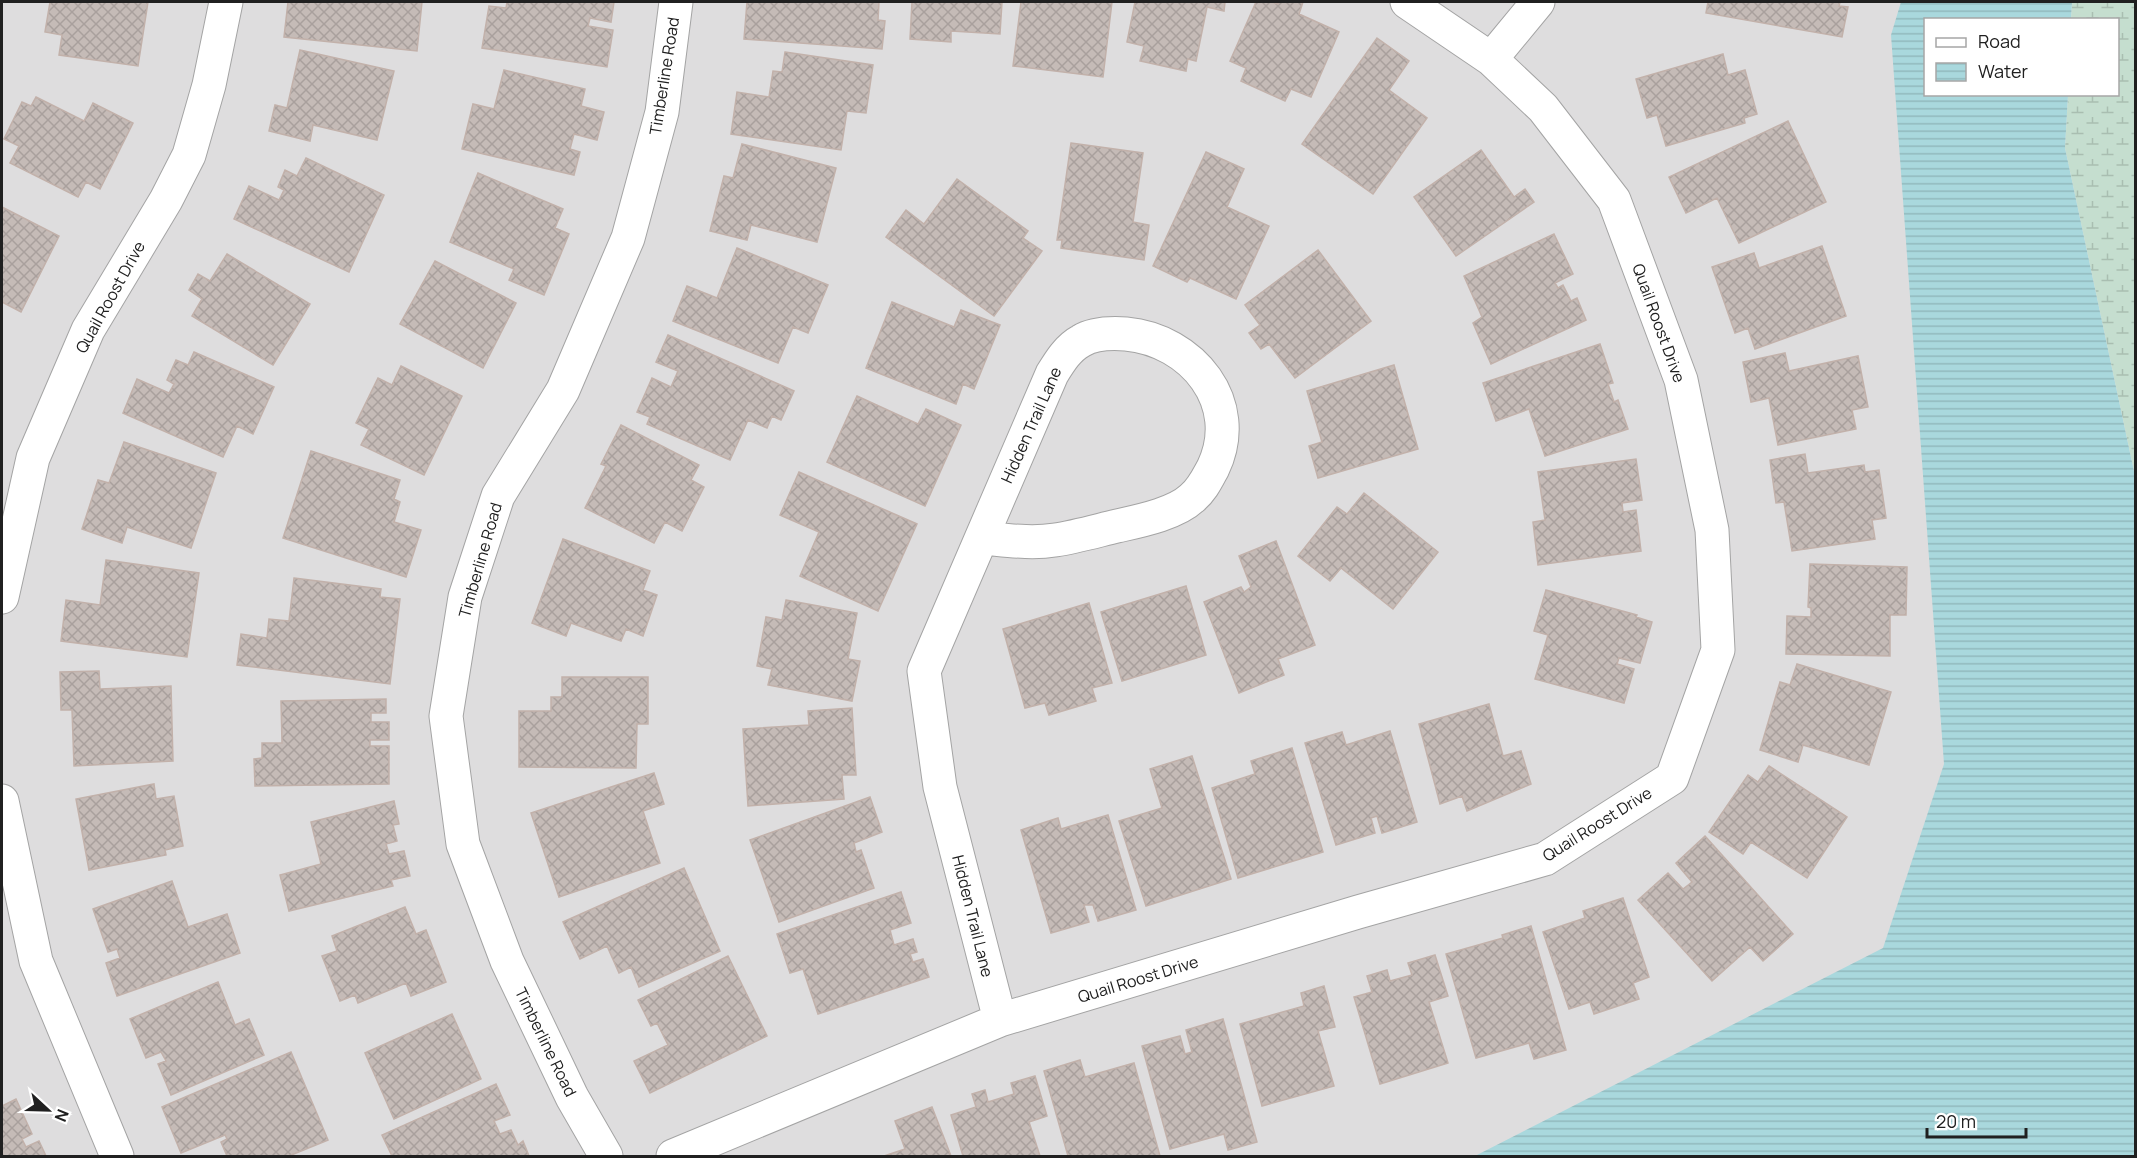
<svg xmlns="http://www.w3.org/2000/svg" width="2137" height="1158" font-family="Manrope,sans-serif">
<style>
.residential{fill:#deddde}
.wetland{fill:url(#wetland-marsh)}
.water{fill:url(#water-rules)}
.building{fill:url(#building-cross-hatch);stroke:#c2b1aa;stroke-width:1.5}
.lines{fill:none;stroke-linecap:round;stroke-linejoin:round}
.minor-casing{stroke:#a4a4a4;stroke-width:35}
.minor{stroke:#fff;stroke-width:33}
.labels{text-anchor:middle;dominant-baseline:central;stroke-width:4.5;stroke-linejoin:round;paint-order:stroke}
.street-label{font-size:16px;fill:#202020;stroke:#fff}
</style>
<defs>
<pattern id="wetland-marsh" width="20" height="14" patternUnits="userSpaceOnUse" patternTransform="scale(1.5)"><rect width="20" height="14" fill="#c5decf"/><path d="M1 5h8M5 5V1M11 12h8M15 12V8" fill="none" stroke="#a9beb1"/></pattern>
<pattern id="water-rules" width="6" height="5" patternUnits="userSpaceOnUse" patternTransform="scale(1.5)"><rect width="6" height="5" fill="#a9d8dd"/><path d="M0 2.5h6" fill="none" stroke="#91b9bd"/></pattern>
<pattern id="building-cross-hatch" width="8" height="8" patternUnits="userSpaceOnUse" patternTransform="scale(1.5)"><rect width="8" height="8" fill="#c5bbb7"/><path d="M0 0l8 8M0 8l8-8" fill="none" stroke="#a9a09d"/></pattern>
</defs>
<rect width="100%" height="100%" fill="#f1ece7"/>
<path class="residential" d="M2,2H2072L2071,19L1926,20V94L2068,95L2065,148L2135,476V1156H2Z"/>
<path class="wetland" d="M2072,2H2135V476L2065,148L2068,95L2118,94V20L2071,19Z"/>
<path class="water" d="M1901,2H2072L2071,19L1926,20V94L2068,95L2065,148L2135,476V1156H1475L1883,948L1944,764L1891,35Z"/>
<path class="building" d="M50,2H148L138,66L59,55L62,35L45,32Z
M288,2H422L417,51L284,37Z
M507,2H614L611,22L590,18L588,26L613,30L607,67L482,48L489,6L506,8Z
M747,2H879L878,20L885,21L882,49L744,39Z
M912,2H1002L1000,34L951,31V42L910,39Z
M1021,2H1112L1103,77L1013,66Z
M1135,2H1225L1224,11L1207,7L1196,61L1188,59L1186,71L1140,61L1144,46L1127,42Z
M1256,2H1272L1278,4L1279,2H1303L1299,14L1339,32L1311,97L1291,89L1285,101L1241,81L1246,68L1230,61Z
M1708,2H1840L1839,6L1848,7L1842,37L1706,13Z
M1377,38L1409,61L1389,90L1427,118L1373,194L1302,144Z
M300,50L394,71L377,140L313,125L310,141L269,131L275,105L287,108Z
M785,52L873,65L866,113L847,111L841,150L731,134L737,92L769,97L773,71L782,72Z
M1723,54L1728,75L1745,70L1757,114L1744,118L1745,123L1666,146L1657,115L1647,118L1636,79Z
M504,70L585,89L581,106L604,112L597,140L574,134L570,149L580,152L574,175L462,149L473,104L494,109Z
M36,97L84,121L93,103L133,123L100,189L86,182L78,197L10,163L19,146L4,139L22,102L31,106Z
M1788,121L1826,202L1739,243L1717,198L1686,213L1669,177Z
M1071,143L1143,153L1133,222L1149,225L1144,260L1061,248L1062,240H1057Z
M742,144L836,168L817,242L751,225L747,240L710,231L724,176L733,178Z
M1481,150L1514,197L1525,189L1534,202L1456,256L1414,197Z
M1206,152L1244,169L1227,207L1269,226L1236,299L1190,278L1187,282L1153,266Z
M306,158L384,195L349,272L234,219L249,186L279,200L284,190L278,187L285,170L297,176Z
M478,173L563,209L555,228L569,234L544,295L509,280L514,269L450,242Z
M957,179L1028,231L1023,238L1042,251L994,316L886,237L906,210L924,224Z
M2,207L59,236L21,312L2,302Z
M1554,234L1573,274L1555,283L1558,288L1563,285L1571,301L1577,298L1586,320L1491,364L1473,323L1482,317L1464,276Z
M1822,246L1846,316L1755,349L1748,328L1735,333L1712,267L1754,253L1759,268Z
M737,248L828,285L808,333L793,327L778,363L673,321L687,286L717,298Z
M1318,250L1371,321L1295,378L1269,344L1261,349L1249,333L1260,325L1245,305Z
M227,254L310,304L273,365L192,316L202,299L189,290L198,274L210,281Z
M435,261L516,303L483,368L400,324Z
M892,302L954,327L961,310L1000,325L974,389L963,384L956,404L866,368Z
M668,335L794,391L781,420L772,416L767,428L748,420L730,460L647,424L650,417L637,412L652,378L671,387L678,371L656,362Z
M1600,344L1613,383L1608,384L1614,402L1618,400L1628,429L1545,456L1529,409L1496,421L1483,383Z
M194,352L274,387L253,434L237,426L223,457L123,413L137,379L169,393L174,384L167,380L176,360L188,365Z
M1785,353L1789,371L1858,356L1868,407L1852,410L1856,429L1778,445L1769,398L1751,402L1743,362Z
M1394,365L1418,449L1318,478L1309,446L1322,442L1307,391Z
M401,366L462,396L424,475L361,445L369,429L356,423L378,378L392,385Z
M857,396L918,424L926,409L961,425L925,506L827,462Z
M621,425L699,465L691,480L704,487L682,531L665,522L654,543L585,508L606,466L601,464Z
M124,442L216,473L191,548L127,527L122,543L82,529L98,480L109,483Z
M311,451L400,480L394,499L400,502L394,522L421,530L406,577L283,538Z
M1805,454L1808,473L1864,465L1865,472L1879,470L1886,518L1872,520L1875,539L1792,551L1784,502L1776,503L1770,460Z
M1636,459L1642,500L1622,503L1623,512L1636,510L1641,551L1538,565L1533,522L1545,520L1538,472Z
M799,472L917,524L878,611L800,576L819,532L780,515Z
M1364,493L1438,552L1393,609L1341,568L1330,581L1298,556L1337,507L1347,514Z
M563,539L650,571L643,590L657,595L643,636L626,629L621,641L571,623L566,636L532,623Z
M1276,541L1315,645L1278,659L1284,675L1239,693L1204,602L1241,587L1244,592L1251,587L1239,556Z
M106,560L199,573L187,657L61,641L66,600L100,605Z
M1810,564L1907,567L1906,615H1890V656L1786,654L1787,616L1811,617V608L1808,607Z
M294,578L381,589L380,597L400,599L390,684L237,665L241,634L267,638L269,619L289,621Z
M1186,586L1206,655L1122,681L1101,612Z
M1546,590L1637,615L1636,617L1652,622L1640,663L1619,658L1617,664L1634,669L1624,703L1535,679L1548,635L1534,631Z
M786,600L857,613L848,659L860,661L852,701L768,685L772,669L757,666L766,617L782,620Z
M1089,603L1112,683L1092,688L1096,701L1049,715L1045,703L1025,708L1003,629Z
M1797,664L1891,692L1869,765L1803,745L1798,762L1760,750L1780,682L1790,685Z
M99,671L100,689L171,686L173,761L74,766L72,710H61L60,672Z
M562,677H648V724H637L636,768L519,767V711H551V697H562Z
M386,699V713H371V722H389V740H370V746H389V784L255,786L254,759L262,758V743H282L281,701Z
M1489,704L1503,756L1521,751L1531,784L1467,811L1462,796L1440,804L1419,724Z
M852,708L856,775H842L844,799L748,806L743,729L809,725L808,711Z
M1390,731L1417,822L1382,833L1377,816L1371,818L1375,833L1336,845L1305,743L1342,732L1346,745Z
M1292,748L1323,852L1238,878L1212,788L1255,774L1251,761Z
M1192,756L1231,879L1146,906L1119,821L1162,808L1150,769Z
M1769,766L1847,817L1807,878L1751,842L1743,854L1709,832L1748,775L1758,782Z
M654,773L664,804L643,811L660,863L559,897L531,813Z
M154,784L156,799L174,796L183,846L165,850L166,855L89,870L76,799Z
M870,797L882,832L854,843L856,852L861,850L874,888L779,922L750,840Z
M394,801L399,824L393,825L397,841L386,844L389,854L404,851L410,876L391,880L393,886L289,911L280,875L321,864L311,822Z
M1108,815L1136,910L1098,921L1093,905H1084L1089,922L1051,933L1021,830L1058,818L1061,829Z
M1705,836L1793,934L1763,961L1750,947L1712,981L1638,900L1668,873L1683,889L1692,882L1676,863Z
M684,868L720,951L639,987L631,967L619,973L607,946L580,959L563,922Z
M172,881L188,927L227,914L240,953L117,996L106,963L120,958L117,949L108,952L93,909Z
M901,892L911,923L890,930L894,945L913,939L917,952L910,954L913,962L923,959L929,977L818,1014L803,969L790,973L777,934Z
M1623,898L1649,977L1633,983L1639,999L1594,1014L1590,1002L1569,1009L1543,932L1585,918L1583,911Z
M405,907L416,934L426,930L446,982L411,996L406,983L358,1003L355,995L340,1001L322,956L337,951L332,936Z
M1531,926L1566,1050L1534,1059L1529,1043L1476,1058L1446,954L1503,938L1502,935Z
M1435,955L1448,996L1429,1002L1448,1063L1380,1084L1354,997L1372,992L1367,976L1387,970L1390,981L1412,975L1408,963Z
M728,956L767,1036L650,1093L634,1061L668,1045L657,1023L651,1026L638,1000Z
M218,982L235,1025L249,1019L264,1055L171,1095L158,1064L166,1061L161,1052L146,1058L130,1019Z
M1324,986L1335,1027L1318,1031L1334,1086L1262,1106L1240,1024L1304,1006L1301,993Z
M452,1014L481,1079L394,1119L365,1053Z
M1223,1019L1257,1142L1228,1150L1224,1134L1170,1149L1142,1046L1180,1036L1185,1054L1192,1052L1186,1030Z
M291,1052L328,1140L289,1156H227L221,1142L227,1139L225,1135L181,1153L162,1107Z
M1080,1060L1085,1077L1134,1063L1160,1156H1068L1044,1071Z
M1035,1076L1047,1116L1029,1122L1040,1156H963L951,1115L976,1107L972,1094L985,1090L988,1102L1014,1094L1011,1083Z
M496,1084L510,1115L494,1121L500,1134L511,1130L518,1145L523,1141L529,1156H392L382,1135Z
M16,1099L32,1134L22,1139L26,1147L39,1141L46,1156H2V1106Z
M932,1107L951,1156H884L905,1149L895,1121Z"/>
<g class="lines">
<defs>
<path id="minor" d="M1491,59L1538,2
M982,538C1006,540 1031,544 1055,540C1075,537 1096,531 1117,526C1139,521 1175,514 1192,498C1202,490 1207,479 1213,468C1244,403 1192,340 1126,334C1112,333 1094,333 1081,341C1068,348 1060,361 1052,374L924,671L940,787L1000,1020
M2,597L33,458L88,330L166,200L189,155L209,85L226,2
M2,801L36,961L117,1156
M606,1156L572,1097L507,961L463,844L446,716L465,597L498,496L563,390L628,238L662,112L676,2
M673,1156L1000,1020L1358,912L1545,859L1672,778L1718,650L1712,530L1681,380L1614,200L1543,108L1491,59L1407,2"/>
</defs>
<use href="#minor" class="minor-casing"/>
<use href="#minor" class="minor"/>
</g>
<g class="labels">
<g class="street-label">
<text transform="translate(664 76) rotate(-81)">Timberline Road</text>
<text transform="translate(110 297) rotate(-61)">Quail Roost Drive</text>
<text transform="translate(1659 323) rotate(70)">Quail Roost Drive</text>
<text transform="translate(1031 425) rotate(-66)">Hidden Trail Lane</text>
<text transform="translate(480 560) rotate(-74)">Timberline Road</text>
<text transform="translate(1597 824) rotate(-32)">Quail Roost Drive</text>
<text transform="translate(973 916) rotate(76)">Hidden Trail Lane</text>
<text transform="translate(1138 979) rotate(-17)">Quail Roost Drive</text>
<text transform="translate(546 1042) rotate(64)">Timberline Road</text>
</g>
</g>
<rect width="2137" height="1158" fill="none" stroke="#202020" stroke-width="6"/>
<rect x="1924" y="18" width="195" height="78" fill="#ffffff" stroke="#a6a6a6" stroke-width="1.5"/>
<rect x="1936" y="38" width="30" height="9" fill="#ffffff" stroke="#a6a6a6" stroke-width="1.5"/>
<text x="1978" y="48" font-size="18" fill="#202020">Road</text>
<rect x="1936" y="63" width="30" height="18" fill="url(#water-rules)" stroke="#a6a6a6" stroke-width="1.5"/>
<text x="1978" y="78" font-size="18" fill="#202020">Water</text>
<g transform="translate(48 1110) rotate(112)" stroke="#ffffff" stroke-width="4.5" paint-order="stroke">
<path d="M0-4.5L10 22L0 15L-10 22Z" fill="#202020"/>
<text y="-9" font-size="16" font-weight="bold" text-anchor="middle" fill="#202020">N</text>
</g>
<path d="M1927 1128v9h99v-9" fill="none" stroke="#202020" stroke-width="3"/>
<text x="1936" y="1128" font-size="18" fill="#202020" stroke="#ffffff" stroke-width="4.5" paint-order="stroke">20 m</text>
</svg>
